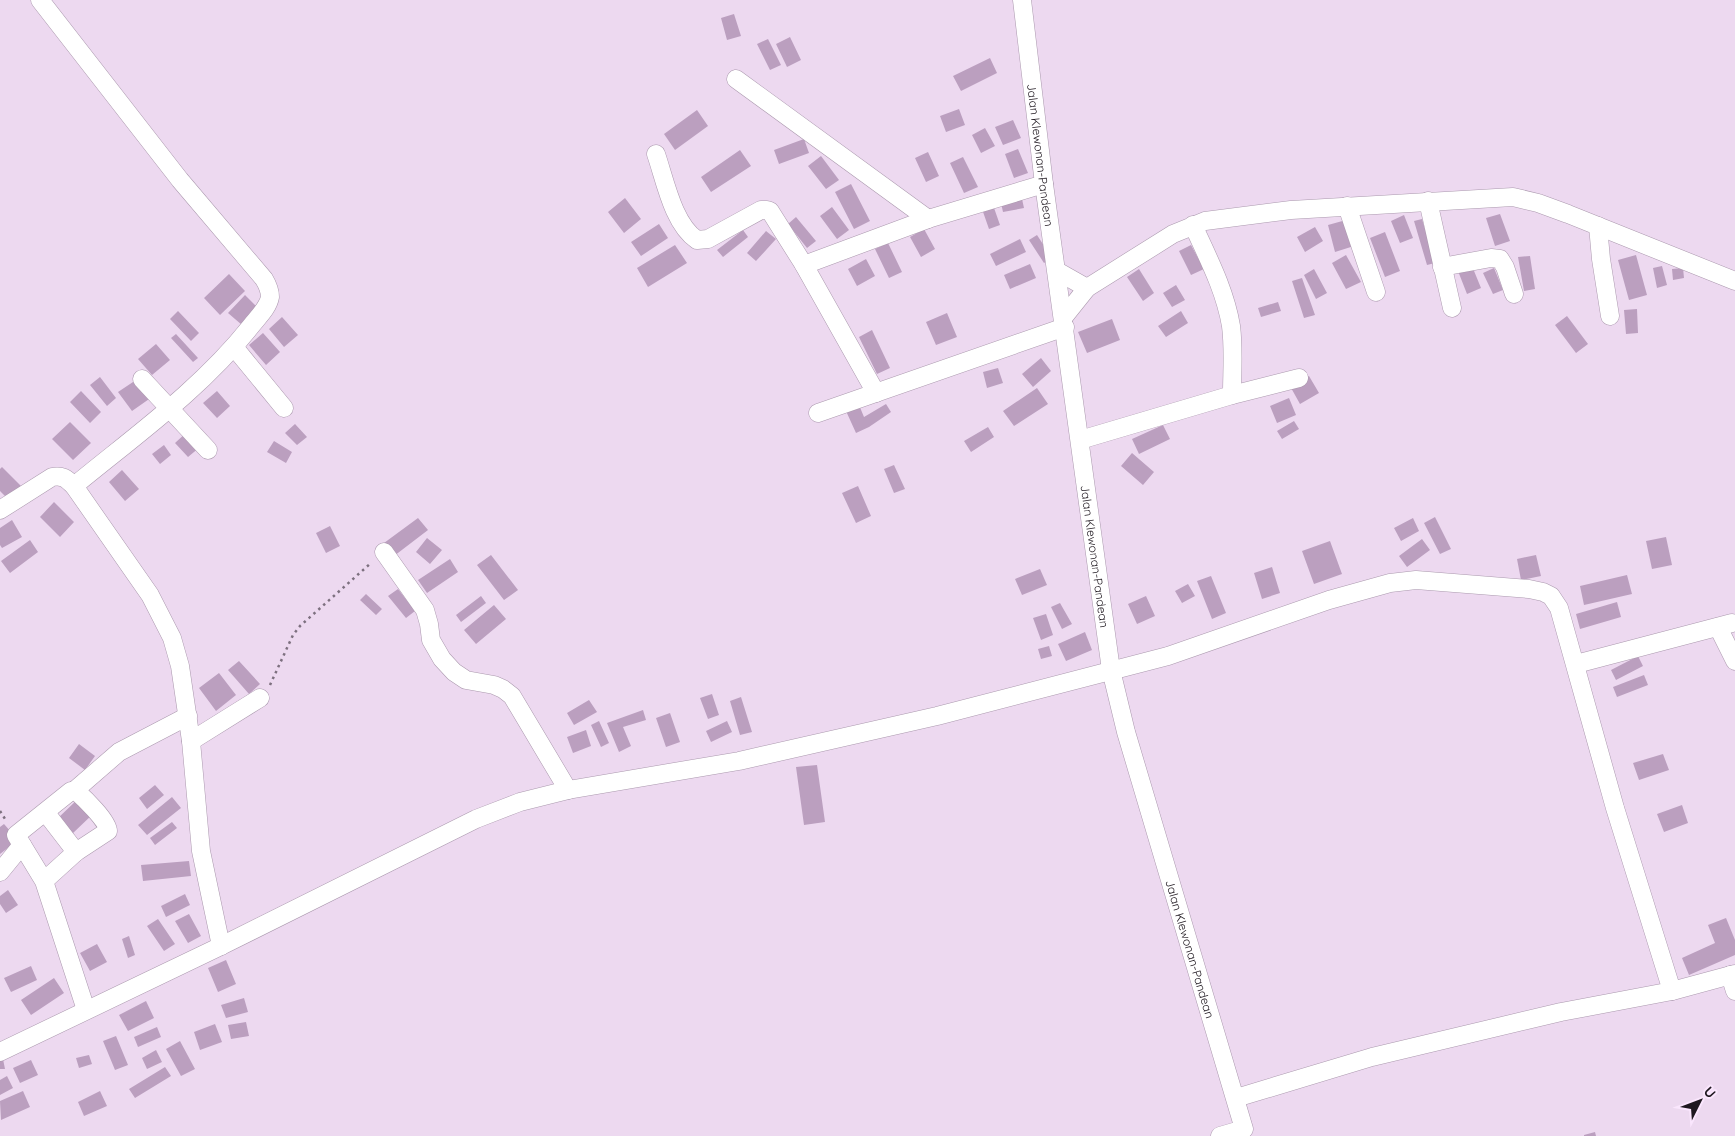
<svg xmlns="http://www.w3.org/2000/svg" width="1735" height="1136" font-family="Quicksand,sans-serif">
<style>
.building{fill:#bb9fbf}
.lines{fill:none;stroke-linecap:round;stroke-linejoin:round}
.minor-casing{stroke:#ab99ae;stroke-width:19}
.path{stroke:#7d707f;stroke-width:2.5;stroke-dasharray:2.5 4;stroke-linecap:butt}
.minor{stroke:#fff;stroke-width:18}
.labels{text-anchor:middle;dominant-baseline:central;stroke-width:4;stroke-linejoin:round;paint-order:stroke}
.street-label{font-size:12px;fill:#1e171f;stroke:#fae6fd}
</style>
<rect width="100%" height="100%" fill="#edd9f0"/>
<path class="building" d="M734,14L741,36L727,40L721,18Z
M790,37L801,60L787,67L776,44Z
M768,39L781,65L770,70L757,44Z
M990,58L997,73L961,91L953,76Z
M959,109L965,125L946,132L940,116Z
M697,110L708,126L675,150L664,134Z
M1013,120L1021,138L1003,145L995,127Z
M985,128L995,146L981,153L972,135Z
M804,139L809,153L779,164L774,150Z
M1018,149L1028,173L1014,178L1005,154Z
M740,150L751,166L711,192L701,177Z
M928,152L939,176L926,182L915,158Z
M821,156L839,180L826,189L808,166Z
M963,157L978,187L964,193L950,163Z
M851,184L870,221L854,229L835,192Z
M625,198L641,219L624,233L608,212Z
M1022,199L1024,208L1003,212L1001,203Z
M993,205L1000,225L989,229L982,209Z
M832,207L849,230L837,239L820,216Z
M1500,214L1510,241L1495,246L1486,218Z
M1404,215L1413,238L1400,243L1391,221Z
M796,217L816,241L807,248L788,224Z
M1422,219L1435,263L1427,265L1414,221Z
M1346,220L1354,246L1335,252L1328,225Z
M659,224L668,238L641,256L631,242Z
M1315,227L1323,241L1305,252L1297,237Z
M924,229L935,249L921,257L910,237Z
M743,230L748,237L723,257L717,250Z
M766,231L776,239L756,261L747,253Z
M1385,232L1400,271L1385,277L1370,238Z
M1037,235L1052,258L1044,263L1029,240Z
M1020,239L1026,252L996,266L990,254Z
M888,243L902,272L889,278L875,249Z
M675,245L687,263L648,287L637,268Z
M1191,245L1204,269L1191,275L1179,251Z
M1346,255L1361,282L1346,289L1332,263Z
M1636,255L1647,295L1629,300L1618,260Z
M1530,256L1535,289L1524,291L1518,257Z
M866,259L875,276L857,286L848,269Z
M1030,264L1036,278L1010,289L1004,275Z
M1472,266L1481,288L1467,294L1458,271Z
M1662,266L1667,285L1657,288L1653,268Z
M1494,268L1503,290L1493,294L1483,273Z
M1683,268L1684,278L1673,280L1672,269Z
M1139,269L1154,293L1143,301L1127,277Z
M1314,269L1327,293L1316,299L1304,275Z
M229,274L245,291L220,315L204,298Z
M1302,278L1315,315L1304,318L1292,281Z
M1176,285L1185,300L1172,307L1163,293Z
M245,295L258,308L242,325L228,313Z
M1278,302L1281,311L1261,317L1258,308Z
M1637,309L1638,333L1626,334L1624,310Z
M178,311L199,333L191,341L170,319Z
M1181,311L1188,323L1166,337L1158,326Z
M947,313L957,337L936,345L926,322Z
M1567,316L1588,344L1576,353L1555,325Z
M282,317L298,335L284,347L269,329Z
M1112,319L1120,340L1087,353L1078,332Z
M872,330L890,368L877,374L859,337Z
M263,333L280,352L266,365L249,345Z
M176,334L198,358L193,362L171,338Z
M156,344L170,360L152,375L138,359Z
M1041,358L1051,371L1033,387L1022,374Z
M998,368L1003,383L987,388L983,372Z
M1309,376L1319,393L1300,404L1290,386Z
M100,377L116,398L107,406L90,385Z
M139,378L152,397L132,411L118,392Z
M1037,388L1048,404L1014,426L1003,411Z
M81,391L101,412L90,423L70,402Z
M217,391L230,406L217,418L203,403Z
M1289,398L1296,415L1277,423L1270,406Z
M886,404L891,412L869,427L856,433L846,411L859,405L864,417Z
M1294,421L1299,429L1282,439L1277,431Z
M70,422L91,443L73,460L52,439Z
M295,424L307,437L297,445L285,433Z
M1163,425L1170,439L1139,454L1132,439Z
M988,427L994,437L971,452L964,441Z
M187,432L200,447L188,457L175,443Z
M274,441L292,452L286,463L267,452Z
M164,445L171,455L160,464L152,454Z
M1132,453L1154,472L1143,485L1121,466Z
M894,465L905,489L894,493L884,469Z
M2,467L22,487L9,500L0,491V469Z
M122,470L139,489L125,501L109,482Z
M858,486L871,516L856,523L842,493Z
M54,502L74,522L60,537L40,517Z
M1435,517L1451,549L1440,554L1424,523Z
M418,518L428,530L394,556L384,543Z
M1413,518L1419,531L1401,541L1394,528Z
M12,520L22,537L2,548L0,545V528Z
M330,526L340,546L326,553L316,533Z
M1666,537L1672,565L1652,569L1646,541Z
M427,538L442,550L430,564L416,552Z
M1422,539L1430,550L1407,567L1399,556Z
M30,540L38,552L10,573L1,561Z
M1330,541L1342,574L1314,584L1302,551Z
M491,555L518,590L504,600L477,565Z
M1536,555L1541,576L1521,580L1517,559Z
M450,559L458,572L427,593L418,580Z
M1272,567L1280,593L1262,599L1254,573Z
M1040,569L1047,585L1022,595L1015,579Z
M1627,575L1632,594L1584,605L1580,586Z
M1211,576L1226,613L1212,619L1197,581Z
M1188,584L1195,596L1182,603L1175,591Z
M398,589L415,611L406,618L388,596Z
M366,594L382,609L376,615L360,600Z
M481,596L486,603L461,622L456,615Z
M1146,596L1155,616L1137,624L1128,604Z
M1617,602L1621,617L1580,629L1576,614Z
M1060,603L1072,624L1062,629L1051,607Z
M494,605L506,619L476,644L464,630Z
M1046,614L1053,635L1041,640L1033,618Z
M1085,632L1092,650L1066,661L1058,644Z
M1049,646L1052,656L1041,659L1038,649Z
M1638,656L1643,666L1616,680L1611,670Z
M239,661L260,684L249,694L228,670Z
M219,673L236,695L216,711L199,688Z
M1644,675L1648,685L1617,697L1613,687Z
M712,694L719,715L708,719L700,698Z
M741,697L752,732L740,735L730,701Z
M589,700L597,712L574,725L567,713Z
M643,710L646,720L623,727L631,746L619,752L607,723Z
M670,713L680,742L666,747L656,718Z
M599,721L609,743L601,747L591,725Z
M727,721L732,732L711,742L706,731Z
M586,730L591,746L573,753L567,737Z
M79,744L95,756L85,770L69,758Z
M1663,754L1669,770L1639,780L1633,763Z
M817,765L825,822L804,825L796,767Z
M155,785L164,795L147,809L139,798Z
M172,797L181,808L147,835L138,825Z
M79,798L94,813L72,834L57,819Z
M1682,805L1688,823L1664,832L1657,814Z
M172,822L177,828L155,845L150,838Z
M4,824L18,840L0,854V827Z
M189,861L191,876L143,881L141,865Z
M8,890L18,905L6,913L0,904V896Z
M185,894L190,905L166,917L161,906Z
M189,914L201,936L188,943L175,921Z
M1726,918L1735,940V955L1689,975L1682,958L1715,943L1708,925Z
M158,919L175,944L164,951L147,926Z
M129,936L135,955L128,958L122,939Z
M97,944L107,962L90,971L80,953Z
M226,960L236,984L218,992L208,968Z
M31,966L37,980L11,992L4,978Z
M54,978L64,993L31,1015L21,1000Z
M244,998L248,1012L226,1018L221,1005Z
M146,1001L154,1018L128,1031L119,1015Z
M246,1022L249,1036L231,1039L228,1025Z
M215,1024L222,1042L200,1050L194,1032Z
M157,1027L161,1037L138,1047L134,1037Z
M116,1036L128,1065L115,1070L103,1041Z
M180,1041L195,1069L181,1076L166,1049Z
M156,1050L162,1062L147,1069L142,1058Z
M89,1055L92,1064L79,1068L76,1058Z
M3,1059L5,1069H0V1060Z
M31,1060L38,1075L20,1083L13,1068Z
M165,1067L171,1076L135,1098L129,1089Z
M7,1076L13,1088L0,1095V1080Z
M23,1091L30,1107L1,1120L0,1101Z
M100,1091L107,1106L84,1116L78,1102Z
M1595,1132L1596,1136H1584V1135Z"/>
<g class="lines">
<defs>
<g id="minor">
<path d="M40,0L180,180L264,279C267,284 270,291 270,297C268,308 258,317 251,326C201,389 136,435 74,486L150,595L172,638L180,666L191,741L201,851L221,946"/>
<path id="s1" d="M1022,0L1044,184L1111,670L1126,732L1244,1129L1220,1136"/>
<path d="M736,79L928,219"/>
<path d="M656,154C665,180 673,224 697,240L708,239L761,210H767L770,211L804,265L876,393"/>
<path d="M1428,201L1452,308"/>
<path d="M1347,206L1376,292"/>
<path d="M1193,225C1208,258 1225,290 1231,326C1234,349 1232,372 1232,395"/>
<path d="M1598,226L1601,259L1610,316"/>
<path d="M804,265L928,219L1044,184"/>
<path d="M1442,267L1491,258L1500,259L1505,267L1514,294"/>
<path d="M1057,271L1087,288"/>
<path d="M1063,318L1087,288L1173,234L1205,221L1291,210L1513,197L1538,203L1568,214L1735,281"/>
<path d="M234,347L284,408"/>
<path d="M142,379L208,450"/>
<path d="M818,413L1065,327"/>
<path d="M1080,440L1232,395L1299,378"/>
<path d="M0,510L52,477C62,475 66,478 74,486"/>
<path d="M384,552L425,610L429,624L431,640L442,659L454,672L466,680L494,685L503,689L512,696L568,790"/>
<path d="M1718,627L1735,661"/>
<path d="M1576,664L1732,623"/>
<path d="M191,741L260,698"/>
<path d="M74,791L119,752L188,716"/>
<path d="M46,813L76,852"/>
<path d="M0,872L22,845"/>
<path d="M44,881L76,852L108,831C108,821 84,798 76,791H71L16,835L44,881L86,1010"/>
<path d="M1730,975L1735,991"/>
<path d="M1672,991L1735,974"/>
<path d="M0,1052L221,946L476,819L520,802L568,790L739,761L937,716L1168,656L1329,600L1390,583L1416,580L1529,589L1543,592L1551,596L1559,608L1615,808L1672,991L1561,1012L1372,1057L1236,1098"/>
</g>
</defs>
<use href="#minor" class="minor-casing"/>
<path class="path" d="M270,685L293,635L300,626L371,563
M0,811L7,822"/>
<use href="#minor" class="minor"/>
</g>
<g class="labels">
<g class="street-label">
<text stroke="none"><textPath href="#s1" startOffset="156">Jalan Klewonan-Pandean</textPath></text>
<text stroke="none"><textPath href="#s1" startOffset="561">Jalan Klewonan-Pandean</textPath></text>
<text stroke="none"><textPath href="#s1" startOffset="966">Jalan Klewonan-Pandean</textPath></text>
</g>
</g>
<g transform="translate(1700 1101) rotate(48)" stroke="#fae6fd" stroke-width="4" paint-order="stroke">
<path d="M0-4L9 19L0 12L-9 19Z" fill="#1e171f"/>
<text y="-8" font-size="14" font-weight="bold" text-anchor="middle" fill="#1e171f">U</text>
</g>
</svg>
